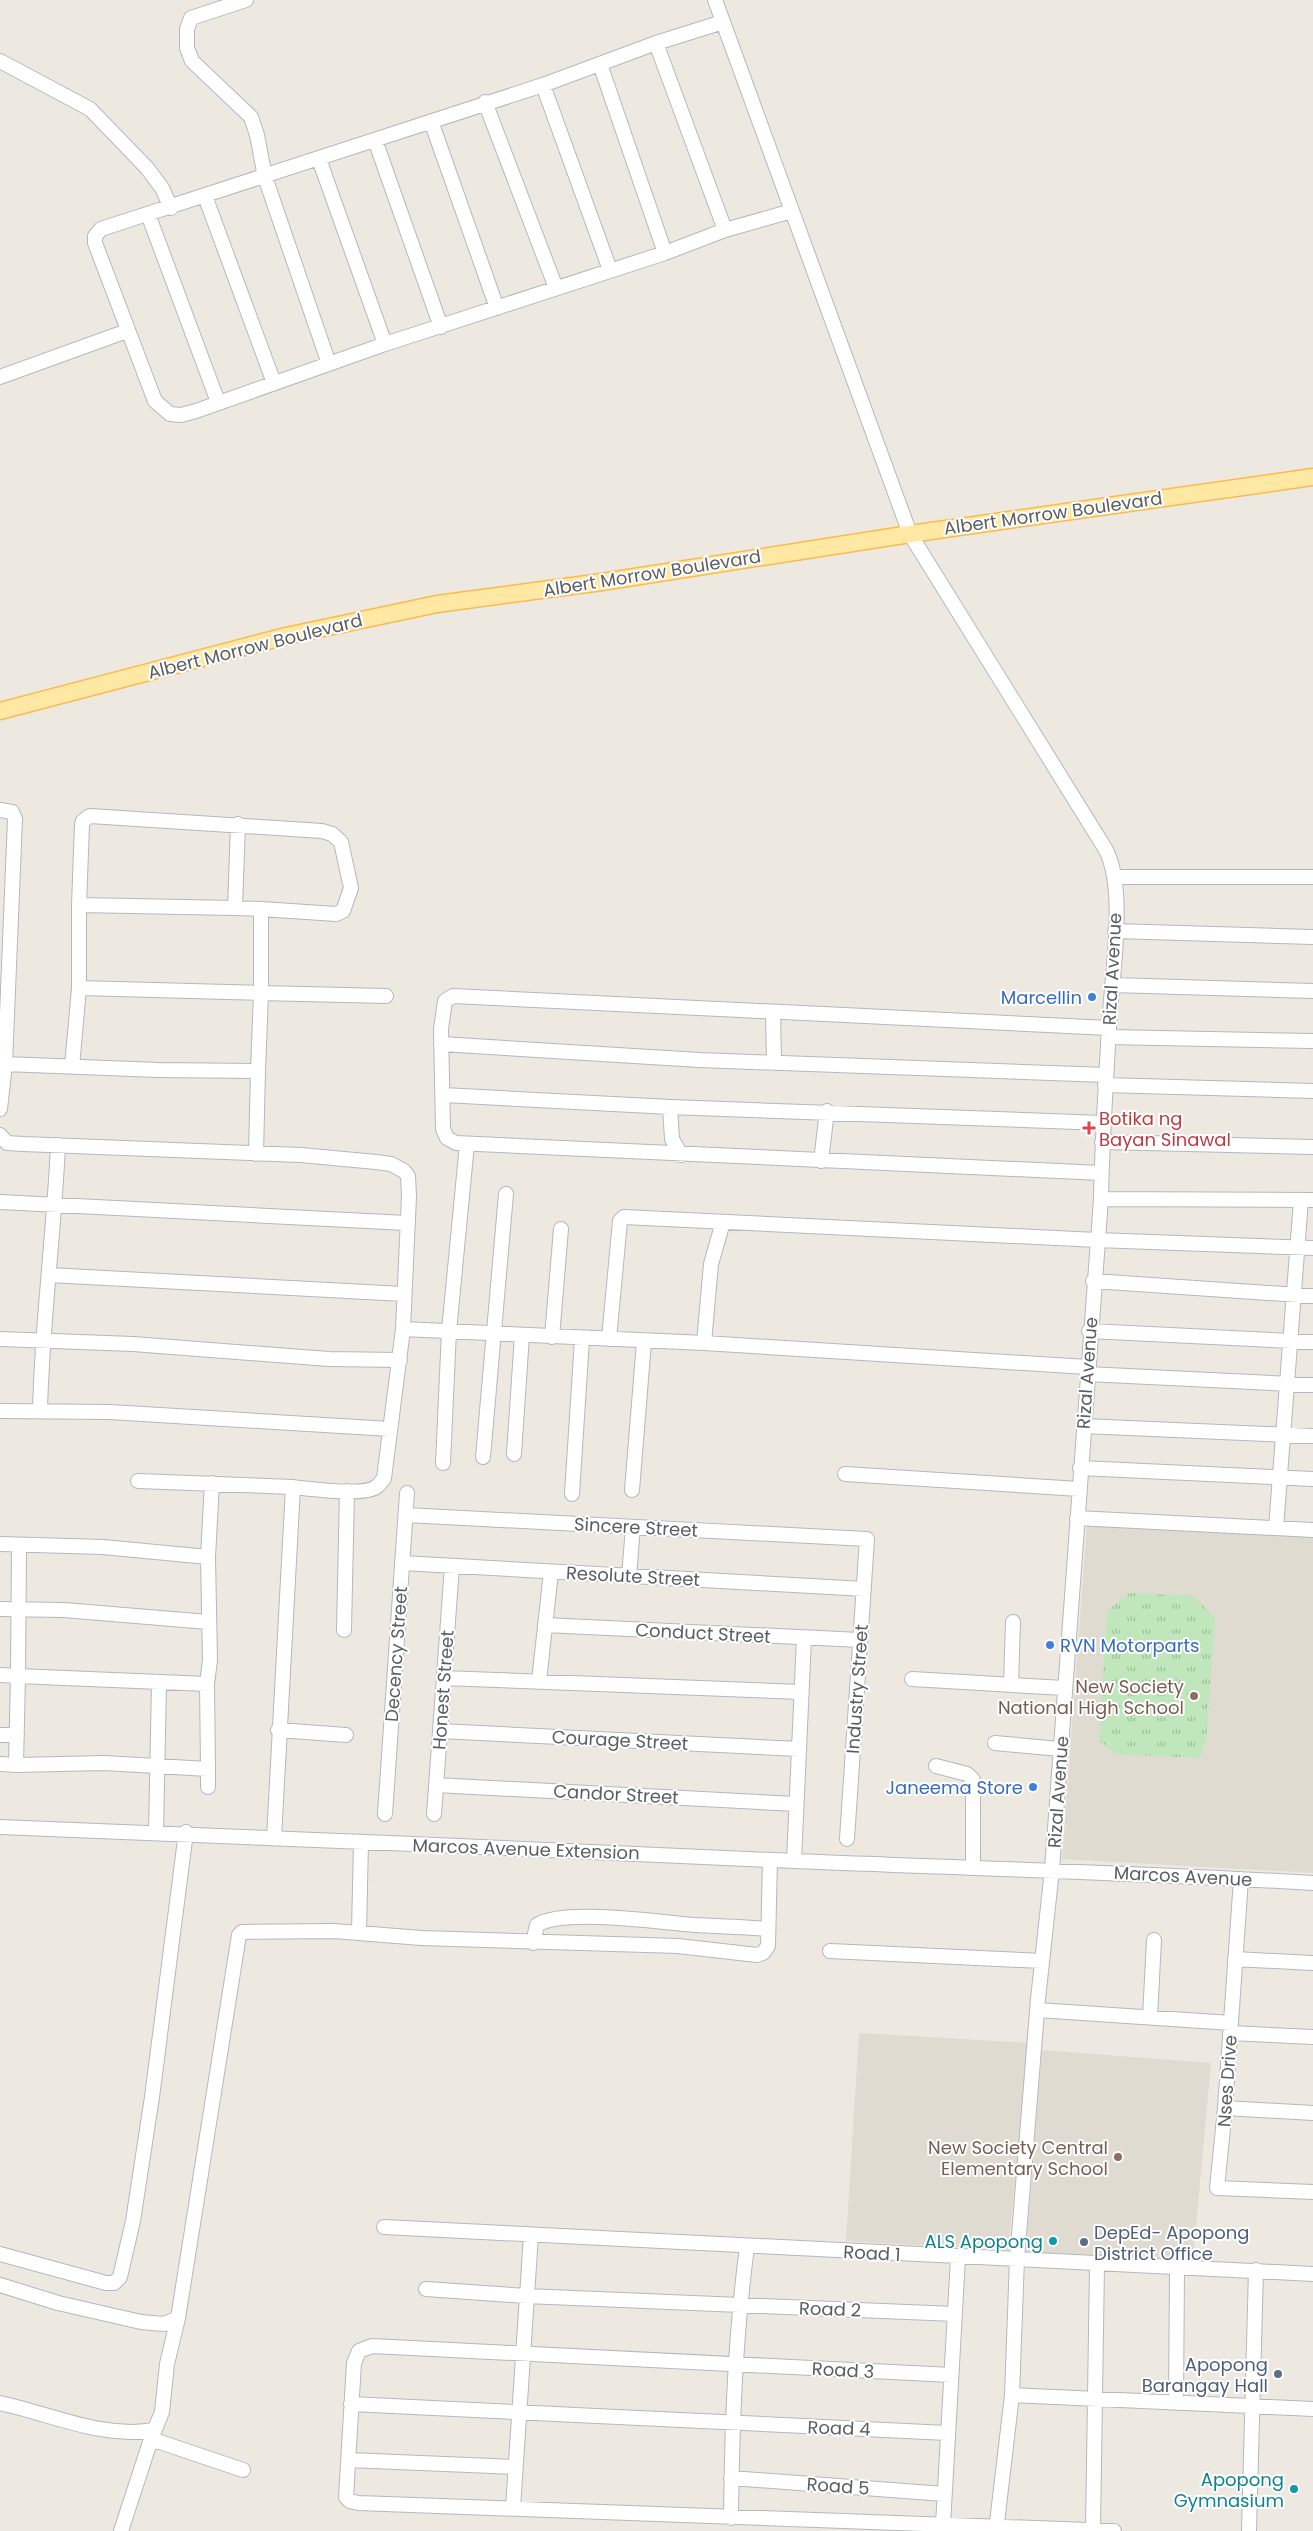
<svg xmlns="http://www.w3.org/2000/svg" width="1313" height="2531" font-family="Poppins,sans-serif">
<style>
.education{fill:#e0dbd1}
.grass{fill:url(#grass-tufts)}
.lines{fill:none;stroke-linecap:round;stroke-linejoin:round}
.minor-casing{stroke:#b4b8bc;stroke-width:16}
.major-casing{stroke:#f9bb4e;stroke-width:19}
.minor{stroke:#fff;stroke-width:14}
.major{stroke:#ffe8a4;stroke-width:16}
.shop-dot{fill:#3f7fe0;stroke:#fff;stroke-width:2}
.health-dot{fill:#e0444e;stroke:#fff;stroke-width:2}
.education-dot{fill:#8d6e63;stroke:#fff;stroke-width:2}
.culture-dot{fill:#0f9aa8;stroke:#fff;stroke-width:2}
.service-dot{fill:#5c6f8a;stroke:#fff;stroke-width:2}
.labels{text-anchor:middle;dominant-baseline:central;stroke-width:4;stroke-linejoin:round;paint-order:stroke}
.street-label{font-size:18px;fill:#595e63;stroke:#fff}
.shop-label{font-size:18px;fill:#366cbe;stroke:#fff;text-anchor:end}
.health-label{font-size:18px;fill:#be3a42;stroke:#fff;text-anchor:start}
.education-label{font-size:18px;fill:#785e54;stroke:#fff;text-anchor:end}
.service-label{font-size:18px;fill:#4e5e75;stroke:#fff;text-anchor:start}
.culture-label{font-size:18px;fill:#0d838f;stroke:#fff;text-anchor:end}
</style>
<defs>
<pattern id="grass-tufts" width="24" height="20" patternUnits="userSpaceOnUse" patternTransform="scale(1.25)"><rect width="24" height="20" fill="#bfe7bb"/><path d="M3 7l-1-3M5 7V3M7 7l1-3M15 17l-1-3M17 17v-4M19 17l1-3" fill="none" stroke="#9ebe9c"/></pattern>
</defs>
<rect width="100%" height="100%" fill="#ede9e1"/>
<path class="education" d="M1087,1523L1313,1533V1873L1062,1859Z
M859,2033L1029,2043L1008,2250L846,2241Z
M1042,2050L1211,2063L1193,2260L1026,2252Z"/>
<path class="grass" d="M1129,1593L1193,1596L1215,1618L1206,1741L1199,1758L1117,1754L1099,1741L1107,1611Z"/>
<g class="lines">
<defs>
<path id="minor" d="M246,0L191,18L187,29V48L192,61L251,117L257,135L265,177L329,364
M715,0L910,534L1106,850C1127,891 1111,981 1109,1027C1106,1084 1102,1141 1101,1199L1052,1870L1038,1999L1017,2259L1012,2395L996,2531
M723,22L656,43L543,85L101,229L95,236V243L155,401L170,414L181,415L196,411L385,344L665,253L725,230L792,211
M656,43L725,230
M0,61L90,109L147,168L162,188L171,208
M600,64L665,253
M543,85L610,270
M485,102L556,288
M431,121L497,308
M375,140L441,327
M319,159L385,344
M205,196L274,383
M148,214L218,402
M0,377L127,331
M0,810L12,812L15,819L5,1064L0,1109
M1114,877H1313
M79,905L82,825L83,821L90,816L322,831L332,834L341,842L351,888L343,911L336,914L261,909
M235,908L238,824
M1115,931L1313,937
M1112,985L1313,991
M79,988V905L235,908L261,909V993L386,996
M773,1012L774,1063
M1109,1037L1313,1041
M441,1044L699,1060L1106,1075
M5,1064L158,1070L258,1071L256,1154
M72,1067L79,988L261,993L258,1071
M1105,1085L1313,1091
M444,1095L670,1107L1103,1123
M670,1107L672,1139L681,1155
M0,1135L7,1143L23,1144L301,1155L376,1162L391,1164L404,1171L408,1176L409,1196L403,1329L384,1478C382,1481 379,1485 376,1487C364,1496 310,1489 293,1487L274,1838
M1102,1142L1313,1147
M821,1161L827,1111
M1101,1173L456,1143L447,1138L443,1129L441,1029L445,1001L453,996L1109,1028
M1101,1199L1313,1200
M0,1202L406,1223
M49,1275L403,1294
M1093,1281L1313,1296
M403,1329L704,1343L1087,1367
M1089,1331L1313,1342
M552,1337L561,1229
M0,1339L133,1344L329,1359L400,1360
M609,1339L620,1221L624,1217L1097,1240L1313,1248
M704,1343L711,1264L723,1222
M1087,1374L1313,1385
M0,1411L110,1412L390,1429
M40,1411C42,1322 54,1234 58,1145
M1083,1426L1313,1436
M514,1454L522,1335
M483,1457L506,1194
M443,1463L449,1331L467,1144
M1080,1468L1313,1479
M845,1474L1079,1489
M138,1481L293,1487
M632,1490L644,1342
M572,1494L582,1339
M406,1515L867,1539L847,1839
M1077,1518L1313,1530
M1276,1528L1301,1200
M0,1544L103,1547L208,1557
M402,1563L864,1589
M629,1576L633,1527
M0,1609L64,1610L208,1622
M545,1625L860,1640
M344,1630L347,1491
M0,1675L18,1676L19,1546
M444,1678L802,1692
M912,1679L1064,1688
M539,1681L551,1572
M207,1684L208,1769L104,1763L16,1765L18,1676L207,1684L210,1660L208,1557L212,1483
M1011,1684L1013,1622
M278,1730L346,1735
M440,1731L799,1749
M0,1735H17
M995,1743L1060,1749
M0,1764L16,1765
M936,1766L967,1774L973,1780V1866
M208,1769V1787
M436,1785L796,1804
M385,1814L407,1493
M434,1814L452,1566
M0,1827C257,1836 515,1849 772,1860C952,1868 1133,1872 1313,1883
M156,1833L159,1683
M794,1861L804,1638
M1241,1879L1225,2108L1217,2188L1313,2192
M359,1932L361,1842
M533,1943L537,1925C563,1908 661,1922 694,1925C718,1926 742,1927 767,1929
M830,1951L1042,1961
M1235,1959L1313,1963
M1038,2010L1231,2023
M1150,2017L1154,1940
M1230,2033L1313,2037
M1225,2108L1313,2113
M384,2227L1313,2274
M0,2254L106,2283H114L120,2277L133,2221L152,2097L186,1832
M0,2285L58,2303L141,2322L164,2324L178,2318L239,1935L242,1932L334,1931L421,1938L678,1946L757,1955L763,1953L768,1946L770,1860
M426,2289L526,2296L955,2314
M951,2375L372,2346L359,2351L354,2363L346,2497L350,2501L358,2503L1114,2531
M1012,2395L1313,2409
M1176,2402L1177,2269
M0,2403C52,2414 101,2439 155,2430
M351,2404L947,2433
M151,2439L243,2470
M349,2460L515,2467
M731,2478L944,2494
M513,2508L531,2235
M731,2518C732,2427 735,2337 747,2247
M943,2525L958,2258
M1093,2530L1097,2264
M121,2531L151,2439L162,2412L167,2364L178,2318
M1249,2531L1256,2270"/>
<path id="major" d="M0,711L286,636L437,604L602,582L910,534L1313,477"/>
</defs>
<use href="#minor" class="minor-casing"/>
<use href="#major" class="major-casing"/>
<use href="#minor" class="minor"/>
<use href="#major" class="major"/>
</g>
<g class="shop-dot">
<circle cx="1092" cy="997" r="5"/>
<circle cx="1050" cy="1645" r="5"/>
<circle cx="1033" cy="1787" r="5"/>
</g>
<path class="health-dot" d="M1086.5 1120.5h5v5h5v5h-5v5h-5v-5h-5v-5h5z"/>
<g class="education-dot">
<circle cx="1194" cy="1696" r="5"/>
<circle cx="1118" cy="2157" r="5"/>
</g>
<g class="culture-dot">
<circle cx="1053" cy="2241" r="5"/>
<circle cx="1294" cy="2489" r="5"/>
</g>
<g class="service-dot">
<circle cx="1084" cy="2242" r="5"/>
<circle cx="1278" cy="2374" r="5"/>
</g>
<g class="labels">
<g class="street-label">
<text transform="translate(1053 513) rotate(-8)">Albert Morrow Boulevard</text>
<text transform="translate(652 573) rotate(-9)">Albert Morrow Boulevard</text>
<text transform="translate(255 646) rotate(-14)">Albert Morrow Boulevard</text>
<text transform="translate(1112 969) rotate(-87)">Rizal Avenue</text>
<text transform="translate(1087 1373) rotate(-86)">Rizal Avenue</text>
<text transform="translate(636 1527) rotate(3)">Sincere Street</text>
<text transform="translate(633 1576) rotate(3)">Resolute Street</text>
<text transform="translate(703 1633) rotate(3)">Conduct Street</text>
<text transform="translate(396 1654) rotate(-86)">Decency Street</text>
<text transform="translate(857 1689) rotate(-86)">Industry Street</text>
<text transform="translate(443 1690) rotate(-86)">Honest Street</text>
<text transform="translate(620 1740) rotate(3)">Courage Street</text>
<text transform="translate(1058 1792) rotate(-86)">Rizal Avenue</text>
<text transform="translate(616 1794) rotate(3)">Candor Street</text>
<text transform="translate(526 1849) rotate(2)">Marcos Avenue Extension</text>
<text transform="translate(1183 1876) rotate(3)">Marcos Avenue</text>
<text transform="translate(1227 2081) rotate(-86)">Nses Drive</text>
<text transform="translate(872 2253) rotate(3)">Road 1</text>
<text transform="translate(830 2309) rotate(2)">Road 2</text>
<text transform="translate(843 2370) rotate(3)">Road 3</text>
<text transform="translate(839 2428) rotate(2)">Road 4</text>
<text transform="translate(838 2486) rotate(4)">Road 5</text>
</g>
<g class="shop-label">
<text x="1082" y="997">Marcellin</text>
<text x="1060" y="1645" text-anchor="start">RVN Motorparts</text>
<text x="1023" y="1787">Janeema Store</text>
</g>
<g class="health-label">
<text x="1099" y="1118">Botika ng<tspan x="1099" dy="21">Bayan Sinawal</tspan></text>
</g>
<g class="education-label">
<text x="1184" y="1686">New Society<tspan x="1184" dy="21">National High School</tspan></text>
<text x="1108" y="2147">New Society Central<tspan x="1108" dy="21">Elementary School</tspan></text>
</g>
<g class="service-label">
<text x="1094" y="2232">DepEd- Apopong<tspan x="1094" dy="21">District Office</tspan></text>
<text x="1268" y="2364" text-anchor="end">Apopong<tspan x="1268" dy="21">Barangay Hall</tspan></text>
</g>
<g class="culture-label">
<text x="1043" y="2241">ALS Apopong</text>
<text x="1284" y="2479">Apopong<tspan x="1284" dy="21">Gymnasium</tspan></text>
</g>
</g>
</svg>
